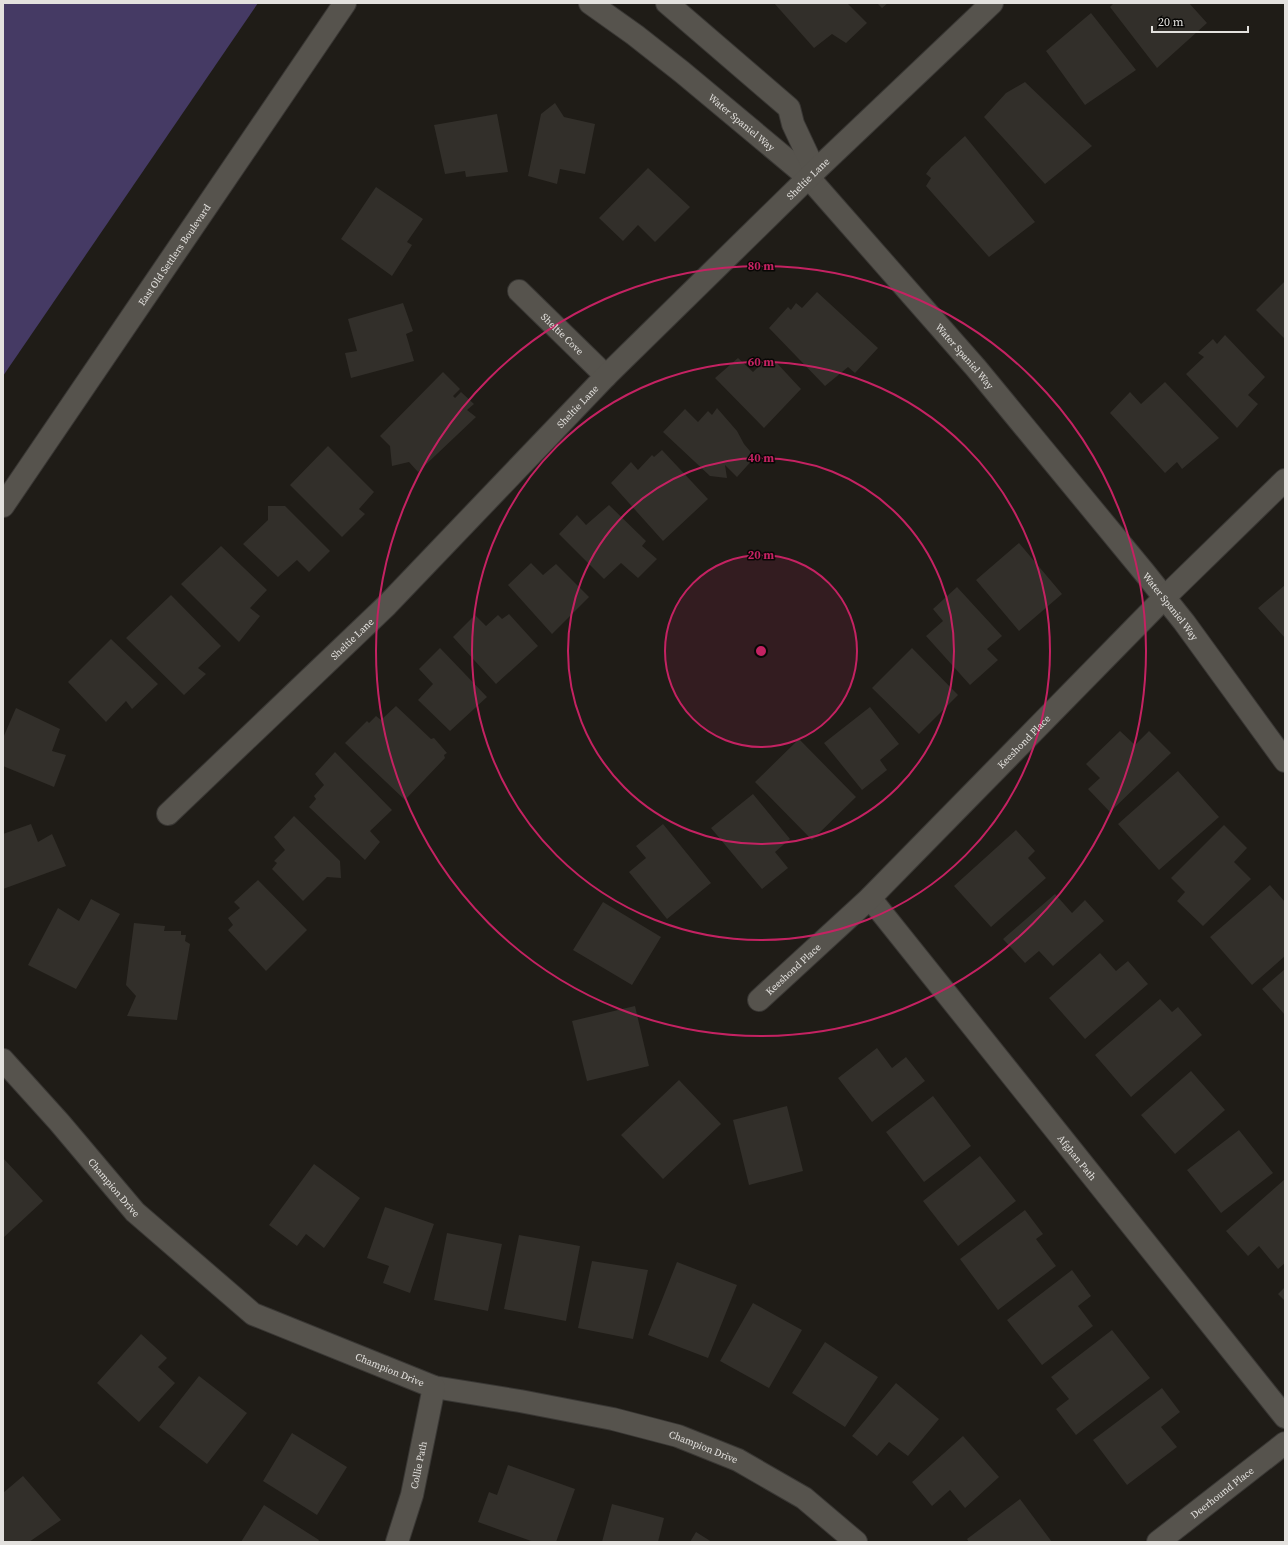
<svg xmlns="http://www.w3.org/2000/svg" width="1288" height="1545" font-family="'Source Serif 4',serif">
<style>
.green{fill:#453a64}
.building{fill:#322f2a}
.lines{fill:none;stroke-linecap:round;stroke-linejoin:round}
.minor-casing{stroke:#393734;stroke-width:24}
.secondary-casing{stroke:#393734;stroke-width:24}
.minor{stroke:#56534d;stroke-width:22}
.secondary{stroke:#56534d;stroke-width:22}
.ring{fill:none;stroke:#c42262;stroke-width:2}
.labels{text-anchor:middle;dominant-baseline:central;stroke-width:3;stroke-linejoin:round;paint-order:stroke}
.street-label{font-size:10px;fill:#e3e1de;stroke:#080705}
.centre{fill:#c42262;stroke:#080705;stroke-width:2}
.ring-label{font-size:12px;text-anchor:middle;font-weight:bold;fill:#c42262;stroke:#080705;stroke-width:3;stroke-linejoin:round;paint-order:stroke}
</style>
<rect width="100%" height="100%" fill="#1f1c17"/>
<path class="green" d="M3,3H258L3,376Z"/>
<path class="building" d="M774,3H847L867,23L846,43L832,34L814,48Z
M877,3H888L882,8Z
M1114,3H1189L1207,23L1157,68L1110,7Z
M1091,13L1136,70L1085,105L1046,51Z
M1025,82L1092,146L1045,184L984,117L1006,93Z
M555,103L564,117L595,124L585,174L560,169L557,184L528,176L541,114Z
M497,114L508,172L466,177L465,171L445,174L434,125Z
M965,136L1035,222L989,257L926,186L931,178L926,174L931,167Z
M648,168L690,207L655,242L638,225L623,241L599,218Z
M376,187L423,219L407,242L412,245L392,276L341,239Z
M1285,281V339L1256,310Z
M817,292L878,348L855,373L848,367L825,386L769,328L788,307L791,310L796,303L802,308Z
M403,303L413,331L406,334L414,361L351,378L345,353L357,351L348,319Z
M1225,335L1265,377L1248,395L1258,404L1237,428L1186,374L1204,357L1198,353L1213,339L1217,344Z
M738,358L753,372L764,361L768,364L774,360L801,389L764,428L715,378Z
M443,372L460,389L453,396L455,398L461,392L474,404L467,410L476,417L418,472L409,462L392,466L390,446L380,436Z
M1165,382L1219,438L1182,469L1177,462L1165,473L1110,413L1130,392L1141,404Z
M717,408L737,431L744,444L755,457L737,477L725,465L727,478L710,476L663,432L685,409L698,422L708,411L712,415Z
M328,446L374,492L359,509L365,514L342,537L290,485Z
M662,450L708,499L663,541L611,483L631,462L638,470L652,455L654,457Z
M609,505L646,541L642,546L657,559L638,578L621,563L604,579L559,534L577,515L586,525Z
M268,506H285L330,551L309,572L297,560L278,577L243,544L268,520Z
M1019,543L1062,594L1019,631L976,580Z
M221,546L267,590L250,608L260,616L239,642L181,584Z
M531,563L543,575L556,564L589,597L552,634L508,585Z
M1285,585V638L1258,608Z
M957,587L1002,636L987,649L998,660L970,685L926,636L943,621L933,609Z
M171,595L221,646L198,668L206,674L184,695L126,638Z
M509,614L538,646L496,684L453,637L475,615L486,626L498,615L502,619Z
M111,639L158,684L132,709L126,701L106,722L68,682Z
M440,648L487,697L450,731L418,700L433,684L419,669Z
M912,648L958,695L919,734L872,688Z
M396,706L431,739L434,738L447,753L444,755L445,758L405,800L345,743L367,721L369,723L376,716L381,720Z
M870,707L899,744L880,760L887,770L862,790L824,743Z
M16,708L60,729L52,751L66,755L54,787L3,766V738Z
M1120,731L1135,745L1149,731L1171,753L1110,812L1088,789L1100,778L1086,764Z
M799,739L856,797L812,840L755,782Z
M335,752L392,810L370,831L380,842L365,860L309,807L316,799L314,796L324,785L315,774Z
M1178,771L1219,817L1159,870L1118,824Z
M753,794L790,839L775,852L788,868L762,889L711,828Z
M294,816L340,861L341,878L327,877L303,901L272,869L277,863L274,861L285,850L274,837Z
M31,824L38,842L52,834L66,866L3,889V834Z
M663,824L711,883L667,919L629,872L646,858L636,846Z
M1224,825L1247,848L1234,862L1251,879L1203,926L1177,901L1185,892L1171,878Z
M1016,830L1035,851L1028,858L1046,878L991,927L954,886Z
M258,880L307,930L266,971L228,930L233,925L228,918L240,908L234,902Z
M1270,885L1285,902V956L1252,985L1210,937Z
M1055,894L1072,913L1085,900L1104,921L1053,966L1039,951L1025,963L1003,939Z
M91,899L120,914L76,989L28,965L58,908L79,921Z
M603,902L661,937L632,985L573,950Z
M134,923L165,926L164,931H181V935H186L185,941L190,944L177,1020L127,1016L136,996L126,985Z
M1100,953L1116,971L1128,961L1148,984L1085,1039L1049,998Z
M1285,969V1015L1262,989Z
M1160,999L1172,1012L1178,1007L1202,1035L1131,1097L1095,1055Z
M635,1006L649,1066L587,1081L572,1021Z
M877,1048L892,1068L906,1057L925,1081L872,1122L838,1078Z
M1191,1071L1225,1110L1175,1154L1141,1115Z
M679,1080L721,1124L663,1179L621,1135Z
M933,1096L971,1146L924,1182L886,1132Z
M787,1106L803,1171L749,1185L733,1120Z
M1239,1130L1273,1173L1221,1213L1187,1170Z
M980,1156L1016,1201L958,1246L923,1201Z
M3,1158L43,1201L3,1238Z
M314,1164L360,1198L324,1248L306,1234L297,1246L269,1225Z
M1285,1179V1263L1278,1269L1259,1246L1248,1256L1226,1231Z
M385,1207L434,1224L410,1293L383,1283L389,1266L367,1258Z
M1025,1210L1043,1234L1036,1239L1056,1266L998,1310L960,1259Z
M447,1233L502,1244L488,1311L434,1300Z
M519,1235L580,1246L566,1321L504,1309Z
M592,1261L648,1270L633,1339L578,1328Z
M677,1262L737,1285L708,1358L648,1335Z
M1072,1270L1091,1296L1078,1306L1093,1326L1042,1365L1007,1320Z
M1285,1287V1301L1278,1294Z
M753,1303L802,1330L769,1388L720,1361Z
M1112,1330L1150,1378L1076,1435L1056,1409L1069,1399L1051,1377Z
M141,1334L167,1358L158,1367L175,1383L139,1422L97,1383Z
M825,1342L878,1377L845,1427L792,1393Z
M199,1376L247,1413L207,1464L159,1427Z
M896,1383L939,1419L908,1456L889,1442L877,1456L852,1436Z
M1162,1388L1180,1412L1161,1427L1177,1447L1127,1485L1093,1440Z
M292,1433L347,1467L317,1515L263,1481Z
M963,1436L999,1477L965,1508L950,1490L932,1506L912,1482Z
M508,1465L575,1489L556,1542H534L478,1522L489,1492L497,1495Z
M23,1476L61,1520L29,1542H3V1493Z
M1020,1499L1052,1542H969L967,1539Z
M612,1504L664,1518L658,1542H602Z
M264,1505L319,1540L318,1542H241Z
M696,1532L712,1542H690Z"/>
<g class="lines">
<defs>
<g id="minor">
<path id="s1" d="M590,3L635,35L682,72L809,178L976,368L1144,572L1184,622L1285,761"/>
<path d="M667,3L789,108L793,124L815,171"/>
<path id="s2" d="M519,291L606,376"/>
<path id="s3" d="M168,814L387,605L606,376L815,171L992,3"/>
<path id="s4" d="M870,898L1285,1417"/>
<path id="s5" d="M759,1000L870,898L1165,597L1285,480"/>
<path id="s6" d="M3,1060L59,1122L135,1212L253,1314L434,1387L520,1401L613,1419L678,1436L738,1460L804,1498L856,1542"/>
<path id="s7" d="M397,1542L412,1495L434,1387"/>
<path id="s8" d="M1158,1542L1285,1443"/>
</g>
<g id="secondary">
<path id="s9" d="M3,506L345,3"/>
</g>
</defs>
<use href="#minor" class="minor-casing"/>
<use href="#secondary" class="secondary-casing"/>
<use href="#minor" class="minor"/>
<use href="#secondary" class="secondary"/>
</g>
<circle cx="761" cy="651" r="96" fill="#c42262" fill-opacity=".12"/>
<g class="ring">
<circle cx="761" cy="651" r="96"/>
<circle cx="761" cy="651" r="193"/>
<circle cx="761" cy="651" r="289"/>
<circle cx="761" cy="651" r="385"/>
</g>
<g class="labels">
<g class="street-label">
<text stroke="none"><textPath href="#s1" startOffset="193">Water Spaniel Way</textPath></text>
<text stroke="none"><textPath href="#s3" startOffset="902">Sheltie Lane</textPath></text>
<text stroke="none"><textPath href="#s9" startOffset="304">East Old Settlers Boulevard</textPath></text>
<text stroke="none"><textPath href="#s2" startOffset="61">Sheltie Cove</textPath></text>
<text stroke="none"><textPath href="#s1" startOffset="517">Water Spaniel Way</textPath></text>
<text stroke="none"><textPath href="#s3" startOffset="578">Sheltie Lane</textPath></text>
<text stroke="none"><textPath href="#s1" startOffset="841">Water Spaniel Way</textPath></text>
<text stroke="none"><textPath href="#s3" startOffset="254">Sheltie Lane</textPath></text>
<text stroke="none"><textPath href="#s5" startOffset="370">Keeshond Place</textPath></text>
<text stroke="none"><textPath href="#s5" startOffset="46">Keeshond Place</textPath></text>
<text stroke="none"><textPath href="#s4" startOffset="332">Afghan Path</textPath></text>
<text stroke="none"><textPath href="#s6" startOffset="169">Champion Drive</textPath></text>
<text stroke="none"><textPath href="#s6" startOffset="505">Champion Drive</textPath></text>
<text stroke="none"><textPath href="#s6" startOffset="829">Champion Drive</textPath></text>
<text stroke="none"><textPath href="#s7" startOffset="80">Collie Path</textPath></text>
<text stroke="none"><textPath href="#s8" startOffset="81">Deerhound Place</textPath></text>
</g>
</g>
<circle cx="761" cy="651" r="6" class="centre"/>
<g class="ring-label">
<text x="761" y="270">80 m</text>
<text x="761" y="366">60 m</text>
<text x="761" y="462">40 m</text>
<text x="761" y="559">20 m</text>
</g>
<rect width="1288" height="1545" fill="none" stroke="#e3e1de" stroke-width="8"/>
<path d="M1152 26v6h96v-6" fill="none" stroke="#e3e1de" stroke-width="2"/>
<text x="1158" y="26" font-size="12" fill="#e3e1de" stroke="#080705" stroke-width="3" paint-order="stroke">20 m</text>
</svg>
